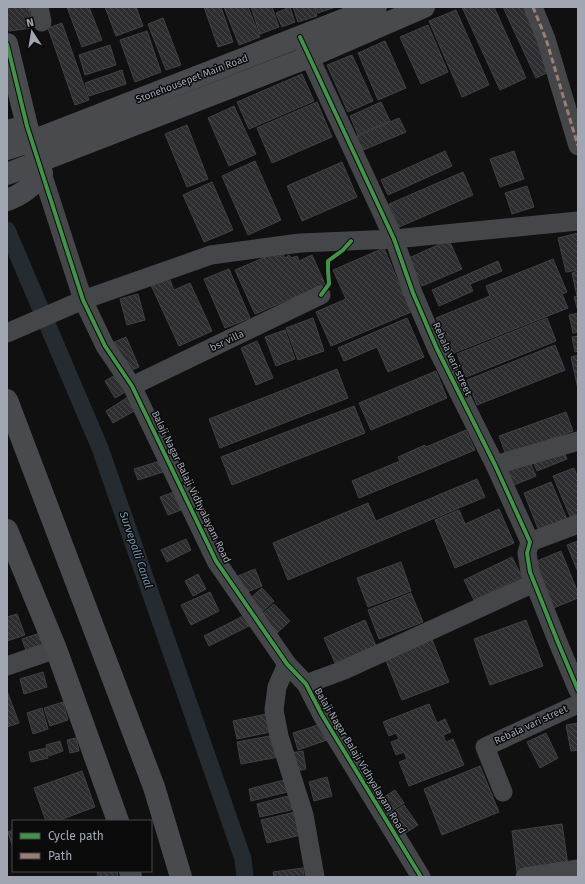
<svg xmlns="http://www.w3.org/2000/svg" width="585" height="884" font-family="'Fira Sans',sans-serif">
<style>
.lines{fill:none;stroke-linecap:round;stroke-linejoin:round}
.canal{stroke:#242c32;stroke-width:17}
.building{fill:url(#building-back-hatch);stroke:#3f4145}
.street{stroke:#444649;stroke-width:19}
.secondary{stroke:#484a4e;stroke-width:22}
.quiet{stroke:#9b7d72;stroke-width:3;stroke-dasharray:6 3;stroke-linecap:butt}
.cycleway-casing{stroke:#0b0b0c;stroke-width:6}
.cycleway{stroke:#419447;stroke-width:4}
.labels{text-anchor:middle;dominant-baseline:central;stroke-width:3;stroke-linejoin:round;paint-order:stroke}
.street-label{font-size:10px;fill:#a0a7b3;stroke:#0b0b0c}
.water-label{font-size:11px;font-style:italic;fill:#7498b1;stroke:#0b0b0c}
</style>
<defs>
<pattern id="building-back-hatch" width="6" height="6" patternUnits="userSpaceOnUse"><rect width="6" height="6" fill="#2e2e30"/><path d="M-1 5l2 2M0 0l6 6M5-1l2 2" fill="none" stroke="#49494c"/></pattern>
</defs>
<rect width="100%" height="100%" fill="#101011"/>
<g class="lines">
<path class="canal" d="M7,230L100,448L243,859L245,877"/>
</g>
<path class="building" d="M7,7H29L32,28L9,31Z
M67,7H89L102,40L82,47Z
M105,7H136L143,26L116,36Z
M204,7H221L233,42L218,47Z
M224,7H248L260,37L239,45Z
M251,7H272L279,27L260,34Z
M290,7L295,22L282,27L276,13Z
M293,7H315L317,16L298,22Z
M316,7H336L318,13Z
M462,7H494L526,78L500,90Z
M503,7H524L553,70L536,78Z
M456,10L489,85L462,97L429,21Z
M163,18L181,65L166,70L148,24Z
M62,23L89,100L75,105L48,28Z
M428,25L448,72L421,84L400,37Z
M147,31L161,72L135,82L120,40Z
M385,41L406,88L378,100L358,53Z
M110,45L116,65L85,75L79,55Z
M352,55L373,101L348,112L327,65Z
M122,70L126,84L89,96L85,83Z
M302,74L314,101L249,129L237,102Z
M317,102L332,137L272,163L257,128Z
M381,102L390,121L358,135L350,116Z
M234,106L256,154L229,166L208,118Z
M399,118L406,132L361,151L355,137Z
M187,125L208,179L187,187L165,134Z
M445,151L452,166L388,195L381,180Z
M514,151L524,179L500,187L490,159Z
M255,161L281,220L248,235L222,176Z
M342,162L357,197L302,221L287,186Z
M463,172L473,195L399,227L389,204Z
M212,182L233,230L204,242L183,195Z
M527,186L534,207L512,214L505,193Z
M578,233V270L566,272L558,238Z
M449,240L462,269L422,286L409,258Z
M384,248L411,312L331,346L316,312L346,299L333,270Z
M275,253L277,257L283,254L285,258L289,255L291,258L297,256L299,261L312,255L325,284L255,314L235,270Z
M553,259L567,292L562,294L568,308L451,354L436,318L490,296L486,286Z
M498,261L502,271L470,284L473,291L439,306L432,290Z
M229,269L250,318L225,328L204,279Z
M578,271V311L574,297L577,296L572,273Z
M168,275L174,290L190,283L212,331L179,346L150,283Z
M138,294L145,320L127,325L120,299Z
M578,313V332L573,333L569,315Z
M313,318L324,351L298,360L286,328Z
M407,318L424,357L388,372L377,347L344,361L338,348Z
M547,318L556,341L466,377L457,354Z
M285,330L295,359L276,366L265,337Z
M578,336V351L575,352L572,337Z
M126,337L139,367L125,373L112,343Z
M257,341L273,378L256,385L241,348Z
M555,345L565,370L477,405L467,380Z
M578,355V389L571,357Z
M337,369L348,398L220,448L209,419Z
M436,371L447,398L371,430L359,403Z
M117,374L127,391L115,398L105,381Z
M128,397L136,410L113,423L106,411Z
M354,406L365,433L232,485L221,457Z
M566,412L573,431L506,455L499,436Z
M466,430L475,450L359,498L352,481L400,461L398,457L425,445L426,447Z
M562,447L567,459L537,471L532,459Z
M527,454L536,476L514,485L505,463Z
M160,461L163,472L138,480L134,469Z
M574,468L578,478V516L571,519L553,476Z
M477,479L485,497L288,580L273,543L368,503L376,521Z
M551,482L567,519L539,531L524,493Z
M174,492L181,510L168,515L160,497Z
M499,509L514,543L455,568L435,520L459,510L465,524Z
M186,539L191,550L167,562L161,550Z
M578,541V572L567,545Z
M561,551L578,593V598L551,609L532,563Z
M512,557L522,577L474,600L464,580Z
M401,562L411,591L368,607L357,578Z
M255,569L262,586L245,593L238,576Z
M198,574L206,589L193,596L185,581Z
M262,588L274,601L260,614L248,600Z
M210,592L219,611L191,625L181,605Z
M411,593L423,622L379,639L368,610Z
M274,604L290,621L277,633L261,615Z
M17,614L25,635L7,641V617Z
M247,614L253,624L209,646L204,636Z
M365,620L376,646L335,663L324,638Z
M526,620L543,666L490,685L474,639Z
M43,632L49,648L28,656L22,639Z
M431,637L449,682L402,700L384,656Z
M43,672L47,687L24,694L20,679Z
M7,691L19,723L7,727Z
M63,702L68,720L50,726L44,708Z
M429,704L437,723L445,719L451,732L443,735L446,742L453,739L464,765L409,786L399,762L407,759L404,752L396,755L391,742L399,739L396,733L389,736L383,722Z
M42,708L48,729L33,734L27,713Z
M271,713L275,731L237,739L233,721Z
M578,723V750L571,751L566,725Z
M321,724L327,740L298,750L293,733Z
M546,733L558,758L540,768L527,742Z
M275,735L279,757L241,764L237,742Z
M76,738L79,751L70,753L67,740Z
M60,741L63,751L49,756L46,745Z
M46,748L48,758L31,762L29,752Z
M303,751L306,769L292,772L290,753Z
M480,766L499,812L442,835L424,789Z
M82,771L95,807L57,821H46L34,788Z
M327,777L332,796L314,801L309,782Z
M288,779L291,791L251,801L249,789Z
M395,790L404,803L390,812L381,799Z
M292,795L295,809L260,817L257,804Z
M404,805L418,825L404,834L390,814Z
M295,812L301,835L267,843L261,820Z
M562,824L568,865L517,872L512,831Z
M13,830V848L8,832Z
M303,868L304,877H274L273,872Z
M97,871H117L118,877H98Z"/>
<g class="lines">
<path class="street" d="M39,7L42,22
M533,7L546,39L578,146
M303,43L394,239L413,293L437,349L495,465L530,542L527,553L530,572L557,640L578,690
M42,173L83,300L105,346L132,386L216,561L287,664L306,684L322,715L421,877
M7,333L83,300L211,255L300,243L394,239L578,221
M132,386L321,295
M495,465L578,441
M530,542L578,524
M287,664L277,687L274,710L279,736L304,815L315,877
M7,666L56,649
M306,684L344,670L534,583
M503,792L485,747L578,704
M525,877L578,869"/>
<path class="secondary" d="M7,44L27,126L42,173C33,186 22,195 7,200
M7,131L27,126
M7,149L32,141L376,7
M7,174L309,57L424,7
M7,400L154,787L181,877
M7,530L56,649L118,821
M130,871L131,877"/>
<path class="quiet" d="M533,7L546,39L578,146"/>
<defs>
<path id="cycleway" d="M300,37L394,239L413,293L437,349L495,465L530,542L527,553L530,572L557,640L578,690
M7,44L27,126L83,300L105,346L132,386L216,561L287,664L306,684L322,715L421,877
M321,295L329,284L328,270V261L343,250L351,241"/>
</defs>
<use href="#cycleway" class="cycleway-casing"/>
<use href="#cycleway" class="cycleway"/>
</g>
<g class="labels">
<g class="street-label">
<text transform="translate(192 79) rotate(-21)">Stonehousepet Main Road</text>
<text transform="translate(227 341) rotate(-26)">bsr villa</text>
<text transform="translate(452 359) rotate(65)">Rebala vari street</text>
<text transform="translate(191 487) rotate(64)">Balaji Nagar Balaji Vidhyalayam Road</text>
<text transform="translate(531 725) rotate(-25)">Rebala vari street</text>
<text transform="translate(360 761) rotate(59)">Balaji Nagar Balaji Vidhyalayam Road</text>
</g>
<g class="water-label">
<text transform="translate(136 550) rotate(71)">Survepalli Canal</text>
</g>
</g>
<rect width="585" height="884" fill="none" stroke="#a0a7b3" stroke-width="16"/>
<rect x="12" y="820" width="140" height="52" fill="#0b0b0c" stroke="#47494f"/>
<rect x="20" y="833" width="20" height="6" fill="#419447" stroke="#47494f"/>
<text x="48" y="840" font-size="12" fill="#a0a7b3">Cycle path</text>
<rect x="20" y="853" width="20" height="6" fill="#9b7d72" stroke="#47494f"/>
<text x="48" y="860" font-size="12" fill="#a0a7b3">Path</text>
<g transform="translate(32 32) rotate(348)" stroke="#0b0b0c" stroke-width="3" paint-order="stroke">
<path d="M0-3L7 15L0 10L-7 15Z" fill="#a0a7b3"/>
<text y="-6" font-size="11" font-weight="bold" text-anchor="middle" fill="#a0a7b3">N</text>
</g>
</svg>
